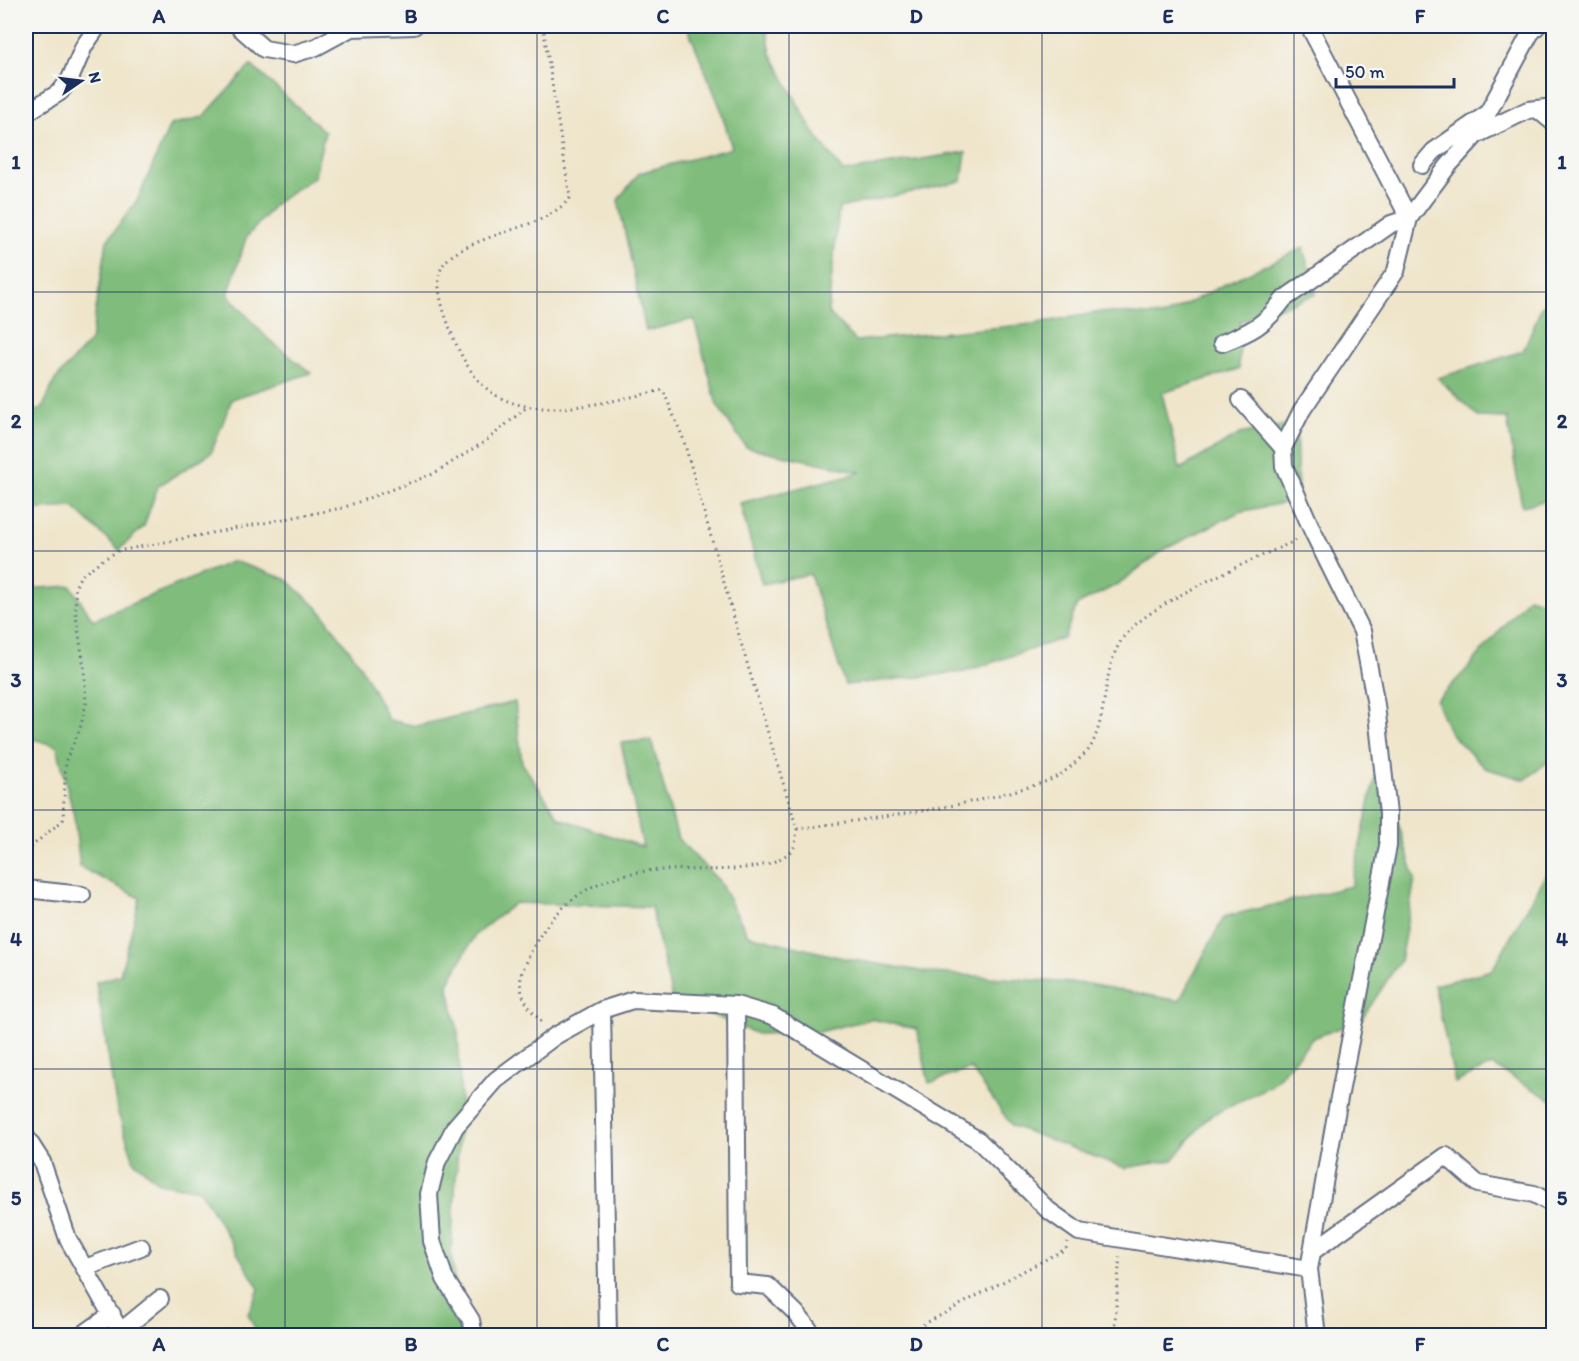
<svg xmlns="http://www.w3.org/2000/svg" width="1579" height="1361" font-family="Itim,sans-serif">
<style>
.forest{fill:#80bd7b;stroke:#4e766c;stroke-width:1.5}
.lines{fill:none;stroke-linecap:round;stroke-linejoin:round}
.street-casing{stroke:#656f84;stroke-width:20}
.path{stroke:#656f84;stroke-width:3;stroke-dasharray:1.5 4.5;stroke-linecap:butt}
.street{stroke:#fff;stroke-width:16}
.grid{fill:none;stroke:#1b2f5e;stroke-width:1.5;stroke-opacity:0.55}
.neatline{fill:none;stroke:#1b2f5e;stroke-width:2}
.grid-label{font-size:20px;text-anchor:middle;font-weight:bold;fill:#1b2f5e}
</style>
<rect width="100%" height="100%" fill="#f6f6f2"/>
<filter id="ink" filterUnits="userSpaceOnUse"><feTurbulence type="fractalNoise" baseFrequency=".0167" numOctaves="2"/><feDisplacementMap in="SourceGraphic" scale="12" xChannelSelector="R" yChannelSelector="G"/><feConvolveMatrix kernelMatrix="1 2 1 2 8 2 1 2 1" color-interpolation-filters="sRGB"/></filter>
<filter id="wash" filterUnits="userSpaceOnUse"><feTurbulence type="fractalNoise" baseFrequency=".008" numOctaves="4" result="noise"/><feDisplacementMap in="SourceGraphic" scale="24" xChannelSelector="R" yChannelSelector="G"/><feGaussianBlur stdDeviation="1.35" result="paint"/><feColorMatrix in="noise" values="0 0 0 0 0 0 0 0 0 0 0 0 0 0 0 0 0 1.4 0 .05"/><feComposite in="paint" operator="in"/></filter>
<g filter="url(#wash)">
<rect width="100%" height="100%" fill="#efe5ca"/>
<path class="forest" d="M687,26H766L771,53L812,130L843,172L966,152L962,181L839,208L828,312L856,341L1033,324L1101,312L1164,316L1231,281L1303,248L1316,294L1240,322L1239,369L1162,393L1180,469L1240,434L1296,423L1298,500L1239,512L1165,549L1118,584L1077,605L1064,638L964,672L845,685L810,574L762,584L740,503L861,472L746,447L717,405L694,319L646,331L618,200L639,173L732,148L720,107Z
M251,65L325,132L314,177L277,202L246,238L228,295L267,338L311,373L232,399L211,453L158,486L144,526L119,550L73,507L26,510V413L42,409L55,380L91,340L107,241L138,199L170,125L203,117Z
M1553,305V499L1522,506L1507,418L1478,417L1438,378L1523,351L1542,306Z
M233,561L286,579L320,610L358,662L389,720L416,726L515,702L522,763L559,818L643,847L621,743L651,740L678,839L719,881L748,935L843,958L932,973L1088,984L1179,1001L1224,917L1351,886L1379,760L1415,879L1400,961L1361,1020L1313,1038L1272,1085L1208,1117L1173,1160L1125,1168L1012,1126L971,1069L929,1083L917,1029L871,1019L818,1032L757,1034L672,998L651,907L515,903L475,935L448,984L458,1032L461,1106L451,1251L461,1335H258L248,1314L259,1289L200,1190L159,1183L134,1161L117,1110L96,982L120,975L140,898L80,867L74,816L57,746L26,737V589L71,586L93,620Z
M1528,597L1553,605L1554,757L1525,780L1485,768L1450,733L1436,701L1467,669Z
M1553,862V1101L1492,1065L1455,1083L1434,985L1492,970Z"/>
</g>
<g filter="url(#ink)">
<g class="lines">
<defs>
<path id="street" d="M238,26L264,49L293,54L316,47L351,28L414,26
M1309,26L1409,218
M1537,109L1554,123
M26,113L60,92L70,79L84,46L98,26
M1476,135L1528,110L1554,107
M1422,165L1434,151L1484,116
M1222,343C1251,332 1265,325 1284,299L1391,224L1409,218
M1241,400L1283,448
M26,889L82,895
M736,1005L738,1283L768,1286L796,1313L814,1336
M602,1010L608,1336
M26,1137L42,1162L68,1239L123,1336
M1313,1251L1446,1156L1478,1184L1534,1194L1554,1205
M85,1268L141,1247
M121,1331L160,1299
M81,1336L112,1314
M474,1336L471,1320L445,1279L432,1241L429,1194L437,1162L455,1127L496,1080L555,1036L602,1010L633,1000L736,1005L773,1016L978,1140L1048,1210L1079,1232L1309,1269
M1317,1336L1309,1269L1338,1103L1388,846V814L1376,705L1362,631L1313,532L1284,466L1283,448L1302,410L1396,271L1409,218L1448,166L1476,135L1530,34L1537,26"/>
</defs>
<use href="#street" class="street-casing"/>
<path class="path" d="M543,26L570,198C564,205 557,210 549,215C523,230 458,241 443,265C433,281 443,310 449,326C458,351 471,379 494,394C538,423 614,400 663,390L683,438L744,653L797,829C796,835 796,843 794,847C788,856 773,863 763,865C714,876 661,862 613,878C575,890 545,920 529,956C527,963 521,971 521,977C518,997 532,1012 544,1025
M797,829C870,818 946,811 1017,790C1032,786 1050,782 1063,773C1071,766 1084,756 1090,748C1109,714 1101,672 1122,639C1146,603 1256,559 1299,539
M26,851L63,820L66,760L80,729L86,704L84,667L76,616L75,588L80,577L99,562L118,551L342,508L433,474L486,441L527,407
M902,1336C956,1307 1011,1277 1066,1249L1068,1242
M1114,1336L1120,1253"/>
<use href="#street" class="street"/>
</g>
</g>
<path class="grid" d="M285,26V1336M537,26V1336M789,26V1336M1042,26V1336M1294,26V1336M26,292H1554M26,551H1554M26,810H1554M26,1069H1554"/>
<rect width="1579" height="1361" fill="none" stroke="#f6f6f2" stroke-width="66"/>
<g transform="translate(81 81) rotate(76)" stroke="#f6f6f2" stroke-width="4.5" paint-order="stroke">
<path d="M0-4.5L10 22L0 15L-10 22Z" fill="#1b2f5e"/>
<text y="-9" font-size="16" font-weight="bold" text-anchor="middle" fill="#1b2f5e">N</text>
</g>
<path d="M1336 78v9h118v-9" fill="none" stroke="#1b2f5e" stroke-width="3"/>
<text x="1345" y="78" font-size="18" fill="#1b2f5e" stroke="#f6f6f2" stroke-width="4.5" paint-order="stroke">50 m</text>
<rect x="33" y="33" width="1513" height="1295" class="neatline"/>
<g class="grid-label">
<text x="159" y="23">A</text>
<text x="411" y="23">B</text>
<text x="663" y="23">C</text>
<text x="916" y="23">D</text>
<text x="1168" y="23">E</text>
<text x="1420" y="23">F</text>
<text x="16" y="169">1</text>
<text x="1562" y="169">1</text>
<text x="16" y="428">2</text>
<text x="1562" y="428">2</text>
<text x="16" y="687">3</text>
<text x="1562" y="687">3</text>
<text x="16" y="946">4</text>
<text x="1562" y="946">4</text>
<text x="16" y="1205">5</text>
<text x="1562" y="1205">5</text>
<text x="159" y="1351">A</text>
<text x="411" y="1351">B</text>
<text x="663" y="1351">C</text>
<text x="916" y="1351">D</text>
<text x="1168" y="1351">E</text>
<text x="1420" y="1351">F</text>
</g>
</svg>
